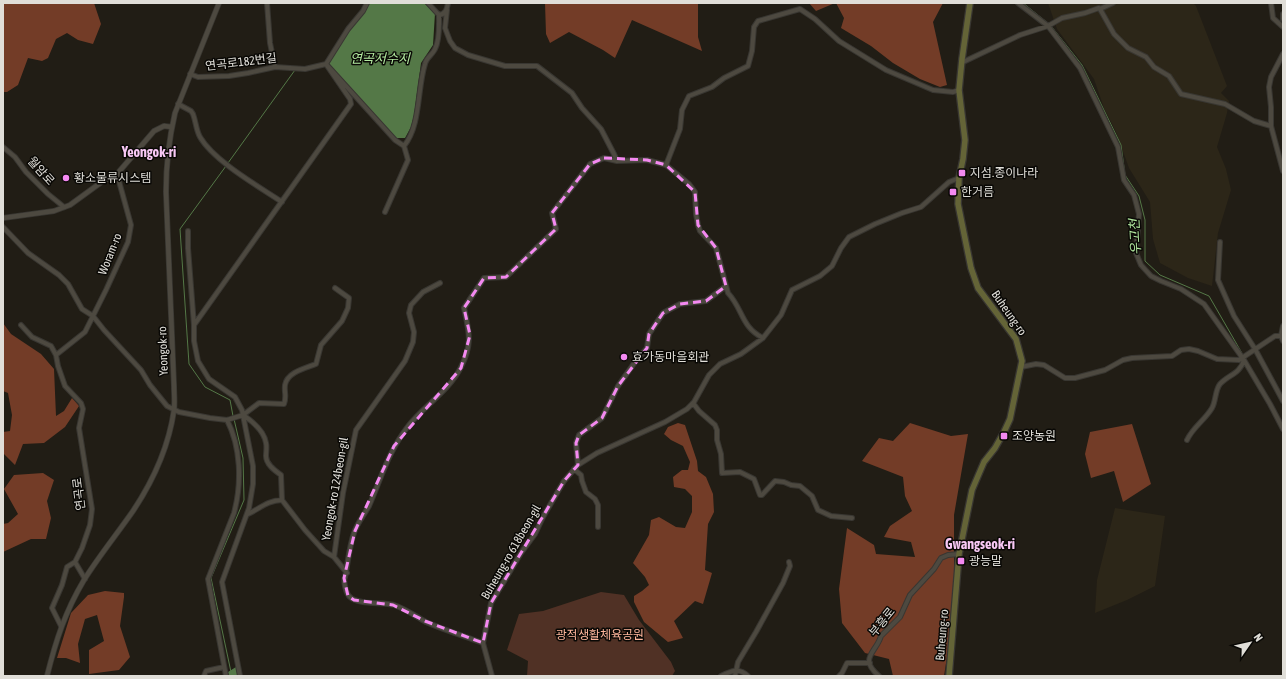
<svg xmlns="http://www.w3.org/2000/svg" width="1286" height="679" font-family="'Asap Condensed','Noto Sans KR',sans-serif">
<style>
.built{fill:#2c2618}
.green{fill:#503125}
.forest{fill:#733c27}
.water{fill:#547847}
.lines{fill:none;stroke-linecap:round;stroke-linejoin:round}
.stream{stroke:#547847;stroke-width:1}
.minor-casing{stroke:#393732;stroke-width:6}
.tertiary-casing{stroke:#393732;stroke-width:6}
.secondary-casing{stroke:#393732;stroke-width:8}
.minor{stroke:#4d4940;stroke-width:4}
.tertiary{stroke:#4d4940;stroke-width:4.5}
.secondary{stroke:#646437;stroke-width:5.5}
.marked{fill:none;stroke:#f489f1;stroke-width:3;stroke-dasharray:8 5;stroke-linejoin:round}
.poi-dot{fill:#f489f1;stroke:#090805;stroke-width:1.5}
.labels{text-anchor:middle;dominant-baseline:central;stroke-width:3;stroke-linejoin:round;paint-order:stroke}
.street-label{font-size:12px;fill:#e0ded8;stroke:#090805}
.poi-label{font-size:12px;fill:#e0ded8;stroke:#090805;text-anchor:start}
.park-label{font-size:12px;fill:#feb69c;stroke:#090805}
.water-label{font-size:13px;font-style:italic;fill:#b3eaa0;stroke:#090805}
.quarter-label{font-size:14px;font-weight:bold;fill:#f8c8f5;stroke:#090805}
</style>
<rect width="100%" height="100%" fill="#211d15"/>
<path class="built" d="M1048,3H1193L1196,6L1227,86L1221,93L1229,101L1227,113L1217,147L1226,169L1231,190L1218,233L1212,286L1188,278L1160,263L1153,239L1150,202L1129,168L1116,132L1104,108L1094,79L1057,29Z
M1115,508L1165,516L1155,586L1127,600L1095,613L1097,580Z"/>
<path class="green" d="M601,592L624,595L639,620L671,662L675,671L672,676H527L528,661L507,650L519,614L543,611Z"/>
<path class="forest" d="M3,3H94L101,24L93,44L78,40L67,33L56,39L48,58L42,61L28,58L18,85L7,92H3Z
M545,3H698V37L702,51L632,20L615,58L603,50L569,32L550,43L546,34Z
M809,3H835L816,11Z
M836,3H943L933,22L947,85L940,87L920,79L893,63L871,46L841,28L844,18Z
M3,323L11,334L41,354L54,369L56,416L64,411L72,398L79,406L65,427L44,443L23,444L15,465L3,453V432L10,431L12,415L8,393L3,391Z
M678,423L685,425L697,461L698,471L706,477L713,494L714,512L708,524L705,570L712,573L703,604L695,601L674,621L683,638L668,642L644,622L634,602V596L642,591L649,585L645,577L633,563L649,535L651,520L659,517L676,527L685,528L692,512V496L685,489L674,487L673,477L682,470H688L690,462L683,446L671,440L664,434L668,427Z
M910,423L951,436L968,434L954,515V578L950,638L944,676H893L889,659L865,653L842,623L839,589L847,528L874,545L876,554L915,557L911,542L884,537L890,526L912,511L905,496L903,477L862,461L879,438L893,441Z
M1132,424L1151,484L1123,502L1114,471L1091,478L1085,454L1090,432Z
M43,473L54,480L47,501L51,518L46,539H31L3,552V524L8,523L18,514L4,489L14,475Z
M105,591L124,593V597L120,626L130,657L119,670L89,674V650L104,641L97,615L85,619L78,644L80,663L66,658H57L71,613L88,595Z"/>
<path class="water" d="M367,3H424L435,13L433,45L421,63L414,115L411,127L405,138H396L327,62Z
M236,667L238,676H229L228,672Z"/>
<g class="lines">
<path class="stream" d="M1023,3L1049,24
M1051,26L1082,65L1121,145L1125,175L1139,196L1145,220V261L1160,275L1209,296L1243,355
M228,163L295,70
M226,166L180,229L189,364L205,387L230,400L233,416
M231,672L211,578L244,500L243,458L234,419"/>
<defs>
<path id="minor" d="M267,3L270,43L275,67
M1018,3L1048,26L1080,68L1118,147L1124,180L1134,195L1139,214L1136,253L1141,265L1151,276L1161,281L1181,289L1204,304L1244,360L1270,404L1283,429
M1271,3L1273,18L1283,27
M1100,9L1114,34L1128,48L1146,57L1154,67L1169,76L1181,94L1225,104L1254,121L1271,126
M447,10L445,28L450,41L455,48L468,55L505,66H537L572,93L582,108L601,129L614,154L617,161
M1283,14V19
M439,15C446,14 447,9 448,3
M1283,54L1271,77L1269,87L1271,107V126L1283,171
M961,63L1020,35L1048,26L1062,18L1085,13L1099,8L1100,9L1113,3
M190,74L198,77L229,76L248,73L275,67L305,69L326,64L395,140L404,146L408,160L385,212
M178,104L191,111L193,114C196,122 196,130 200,137C214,161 258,186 282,202
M404,146C421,125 417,89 425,64C426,58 433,54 435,49C440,40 439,25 439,15L428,3
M3,147L15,157L26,172L48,194L64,207
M666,165L689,184L695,192L696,214L698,225L700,231L716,248L728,293C743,309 741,327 763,338
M3,227L28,253L59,275L68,284L82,309L93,316L104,330L141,370L150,385L167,406L179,412L210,418L227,420L243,415L259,403L284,404C287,396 284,393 285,385C287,372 306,368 316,364L321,345L342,321L348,308L349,298L335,288
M188,231V248L194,325
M1220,242L1218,280L1234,316L1255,349L1283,401
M21,325L32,337L51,346L56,355L58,366L65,386L81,403L83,409L79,428L92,509L90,525L82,548L75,562L67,567L62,585L52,608L61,626
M1283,326L1281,336L1283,341
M56,355L85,332L106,290L128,242L131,225L117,174
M1021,367L1036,364L1044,365L1065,378H1075L1105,370L1123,360L1132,358L1172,356L1181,350L1189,349L1198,351L1217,359L1239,360L1275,336H1281
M693,403L699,411L715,425L717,430V440L721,454L722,473L740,472L754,479L760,495H762L775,481L784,482L791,485L800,486L812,496L818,510L831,516L852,518
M243,415C252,421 264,431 266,443C267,447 266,452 266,456C266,464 274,470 281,475L282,500L305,530L324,551L334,557L347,573
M1187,440C1193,427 1205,420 1212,408C1216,401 1215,390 1220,384C1228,375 1240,374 1244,360
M578,465L576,443L579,435L602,418L618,386L635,362L647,348L649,334L663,313L680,304L706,301L726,286
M574,469L581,475L582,481L586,492L595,499L598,505V527
M248,514C259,509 268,500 282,500
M334,557L343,493L356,430L405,361L413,342L414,332L409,313L411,305L423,292L440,283
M75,562L85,579
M483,643C464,636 444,630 426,622C415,616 406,609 394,605C382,602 358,605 350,597C346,594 343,581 345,577C348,563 349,547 354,533C357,523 364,515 369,506C382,476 388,452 409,425C425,405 450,390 461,367C473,343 469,332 464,308L484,278L506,277L556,229L552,213L590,164L604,158L617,161L647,160L666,165L680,129L682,110L689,96L712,87L724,78L748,66L752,51L754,27L758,21L800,9L815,19L839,41L886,70L933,90L953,92L959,90
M204,676L206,671L224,667
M226,676L208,579L234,513C242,483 241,447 227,420
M240,676L222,582L249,508L253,484V466L242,410L235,397L209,379L198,361L194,341V325L351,104L350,99L326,64L348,29L363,11L367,3
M492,676L483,643L491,603L521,553L535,534L543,517L564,481L578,465L597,453L665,422L687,409L694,402L709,375L720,364L741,354L763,338L781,315L792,290L820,276L832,266L841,248L849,237L875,224L902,213L921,207L949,182L959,178
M721,676C731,671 739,667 748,676
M735,676L738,662L756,632L783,583L790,566L789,562
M839,676L842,673L847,663H870
M879,676C858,658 876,653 881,636L900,617L910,595L934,569L941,558L948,555L959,554"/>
<path id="tertiary" d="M3,218L54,211L70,205L103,181L117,174L154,131L164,126L172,127
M47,676C56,640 65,612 84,580C99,556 117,534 133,511C153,481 169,445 174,410C175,402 174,394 174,386L166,192C166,165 169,139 175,113L219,3"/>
<path id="secondary" d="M949,676L959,554L972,490L984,462L995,448L1004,432L1010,419L1022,361L1016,339L978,288L971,268L958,204L959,178L963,159L965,140L959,90L962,59L970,3"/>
</defs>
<use href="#minor" class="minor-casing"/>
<use href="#tertiary" class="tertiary-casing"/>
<use href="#secondary" class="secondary-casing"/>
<use href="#minor" class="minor"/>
<use href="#tertiary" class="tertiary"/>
<use href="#secondary" class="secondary"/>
</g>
<path class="marked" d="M604,158L647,160L666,165L695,192L698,225L716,248L726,286L706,301L680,304L663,313L649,334L647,348L618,386L602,418L579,435L576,443L578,465L564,481L491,603L483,643L425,621L393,605L354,600L348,596L344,578L355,531L394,446L461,368L470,335L464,308L484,278L506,277L556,229L552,213L590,164Z"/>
<g class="poi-dot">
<rect x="958" y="169" width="8" height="8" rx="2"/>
<circle cx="66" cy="178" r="4"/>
<rect x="949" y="188" width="8" height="8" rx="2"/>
<circle cx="624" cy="357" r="4"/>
<rect x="1000" y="432" width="8" height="8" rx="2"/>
<rect x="957" y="557" width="8" height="8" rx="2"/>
</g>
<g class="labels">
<g class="street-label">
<text transform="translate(241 62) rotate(-7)">연곡로182번길</text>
<text transform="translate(41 171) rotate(48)">월암로</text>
<text transform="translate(110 254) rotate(-68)">Woram-ro</text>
<text transform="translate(1009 313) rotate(55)">Buheung-ro</text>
<text transform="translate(163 351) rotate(-92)">Yeongok-ro</text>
<text transform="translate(335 489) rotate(-80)">Yeongok-ro 124beon-gil</text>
<text transform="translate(79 494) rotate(-97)">연곡로</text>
<text transform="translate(511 552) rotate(-60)">Buheung-ro 618beon-gil</text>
<text transform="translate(882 622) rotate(-51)">부흥로</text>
<text transform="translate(942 635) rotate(-85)">Buheung-ro</text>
</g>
<g class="poi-label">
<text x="970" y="173">지섬.종이나라</text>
<text x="74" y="178">황소물류시스템</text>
<text x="961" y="192">한거름</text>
<text x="632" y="357">효가동마을회관</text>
<text x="1012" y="436">조양농원</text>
<text x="969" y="561">광능말</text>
</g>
<g class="park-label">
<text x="600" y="635">광적생활체육공원</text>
</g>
<g class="water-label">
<text x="380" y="58">연곡저수지</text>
<text transform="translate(1135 237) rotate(-93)">우고천</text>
</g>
<g class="quarter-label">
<text x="149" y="152">Yeongok-ri</text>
<text x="980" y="544">Gwangseok-ri</text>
</g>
</g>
<rect width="1286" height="679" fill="none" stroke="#e0ded8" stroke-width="8"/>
<g transform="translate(1250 643) rotate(56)" stroke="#090805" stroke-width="3" paint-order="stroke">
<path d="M0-3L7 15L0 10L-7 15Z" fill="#e0ded8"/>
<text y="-6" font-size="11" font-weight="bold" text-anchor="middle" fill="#e0ded8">N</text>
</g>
</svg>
